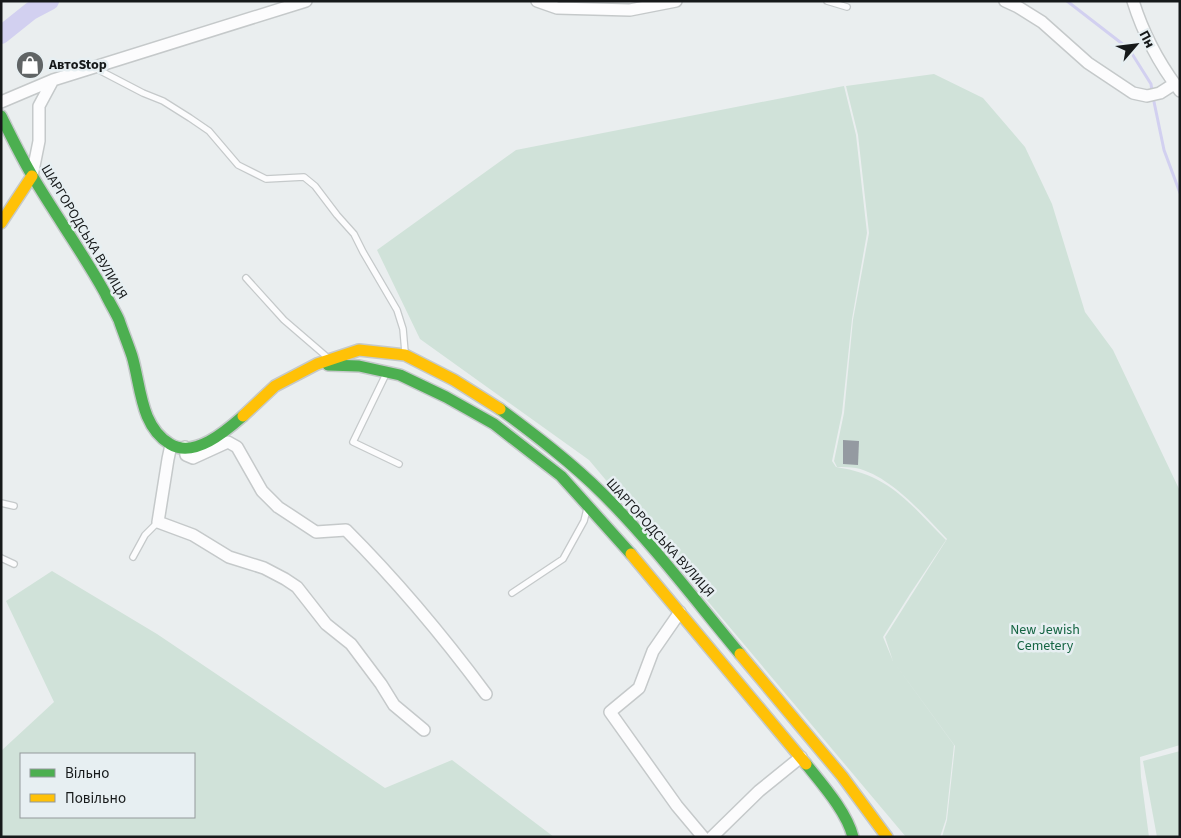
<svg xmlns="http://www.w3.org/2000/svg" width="1181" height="838" font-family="'Source Sans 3',sans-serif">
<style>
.green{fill:#d0e2d9;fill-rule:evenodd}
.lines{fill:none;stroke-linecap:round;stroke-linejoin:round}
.stream{stroke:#d2d0f0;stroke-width:3}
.river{stroke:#d2d0f0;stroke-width:18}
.building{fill:#949aa1}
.lane-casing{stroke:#c5c9ca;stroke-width:8}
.street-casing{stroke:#c5c9ca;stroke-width:14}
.fast-casing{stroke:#c5c9ca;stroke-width:14}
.slow-casing{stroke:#c5c9ca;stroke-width:14}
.lane{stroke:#fcfcfd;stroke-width:5.5}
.street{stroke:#fcfcfd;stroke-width:11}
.fast{stroke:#4caf50;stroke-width:11}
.slow{stroke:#ffc107;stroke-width:11}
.labels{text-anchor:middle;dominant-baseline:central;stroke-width:5;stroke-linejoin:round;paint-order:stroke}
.poi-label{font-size:14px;font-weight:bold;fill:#16191a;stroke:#e7eff2;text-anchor:start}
.street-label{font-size:14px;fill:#16191a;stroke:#e7eff2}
.park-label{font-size:14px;fill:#156543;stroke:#e7eff2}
</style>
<rect width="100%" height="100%" fill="#eaeeef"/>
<path class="green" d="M934,74L983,98L1025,147L1052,204L1085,312L1113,350L1180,491V745L1140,757L1141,777L1149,837H942L947,820L955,746L893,661L885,637L947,539C923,514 891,476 856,468C850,467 843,467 837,467L834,461L844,413L853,320L869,233L858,135L846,86Z
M844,86L856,135L867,233L852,319L842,413L832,461L836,467C890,475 909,503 946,540L910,594L883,637L893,661L954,745L946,819L940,837H906L589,460L420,339L377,250L516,150Z
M52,571L157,634L385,788L452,760L554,837H1V751L54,702L6,601ZM21,754H194V817H21Z
M1180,751V837H1157L1143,761Z"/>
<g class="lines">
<path class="stream" d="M1067,1L1129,49L1151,84L1152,91
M1153,97L1164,150L1180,193"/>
<path class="river" d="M1,35L31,11L50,1"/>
</g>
<path class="building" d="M843,440L859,441L858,465L843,464Z"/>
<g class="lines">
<defs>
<path id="lane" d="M827,1L847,7
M95,68L143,93L163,101L190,118L209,131L238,165L266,179L304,177L315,186L337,215L354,234L363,252L397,310L403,329L405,352
M246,278L284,320L327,357
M386,374L353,442L399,464
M1,503L14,506
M133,557L145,535L158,522
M1,558L14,564
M512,593L563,559L584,521L587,509"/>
<path id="street" d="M537,1L557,8L630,10L676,1
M1005,1L1018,7L1042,22L1088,63L1133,93L1147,96L1160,93L1174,84
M1133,1C1143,33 1160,65 1180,91
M1,102L53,80L306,1
M32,176L39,141V106L53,80
M171,445L168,459L158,522L193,535L229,557L264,568L285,579L297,587L326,624L351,644L381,684L394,705L424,730
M185,447L186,455L193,458L228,442L237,447L262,491L278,507L316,532L346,530C397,581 443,636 486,694
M680,612L653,651L639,688L610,712L677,806L703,837
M712,837L759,791L801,757"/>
<path id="fast" d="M1,116C11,136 21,157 33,177C56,216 83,253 105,293C109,302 115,311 119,320C123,332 128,344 132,356C141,386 140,426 170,444C194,459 226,431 243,416
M328,365L359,366L400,375L446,397L494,424L561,476L631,554
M500,409C535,435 572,463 603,494C653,544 695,600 740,654
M806,764C822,784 847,812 853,837"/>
<path id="slow" d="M1,223L32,176
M243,416L275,386L317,364L359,350L405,355L454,380L500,409
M631,554L806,764
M740,654L842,776L887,837"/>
</defs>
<use href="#lane" class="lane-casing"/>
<use href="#street" class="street-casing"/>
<use href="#fast" class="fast-casing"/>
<use href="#slow" class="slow-casing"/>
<use href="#lane" class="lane"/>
<use href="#street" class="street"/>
<use href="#fast" class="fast"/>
<use href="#slow" class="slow"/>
</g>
<defs>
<symbol id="shop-disc" viewBox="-11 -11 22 22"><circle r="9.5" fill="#606465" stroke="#e7eff2"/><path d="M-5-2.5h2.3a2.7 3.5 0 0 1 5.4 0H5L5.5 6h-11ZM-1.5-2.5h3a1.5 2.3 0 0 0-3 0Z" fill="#fff"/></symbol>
</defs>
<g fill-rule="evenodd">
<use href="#shop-disc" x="14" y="49" width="32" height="32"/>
</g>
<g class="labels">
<g class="poi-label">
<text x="49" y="65">АвтоStop</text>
</g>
<g class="street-label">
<text transform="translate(84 232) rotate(59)">ШАРГОРОДСЬКА ВУЛИЦЯ</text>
<text transform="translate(660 538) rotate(48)">ШАРГОРОДСЬКА ВУЛИЦЯ</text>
</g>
<g class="park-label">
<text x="1045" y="630">New Jewish<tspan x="1045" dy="16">Cemetery</tspan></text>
</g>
</g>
<rect width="1181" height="838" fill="none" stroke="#16191a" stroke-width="5"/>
<rect x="20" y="753" width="175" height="65" fill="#e7eff2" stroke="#93999c"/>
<rect x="30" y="769" width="25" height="8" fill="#4caf50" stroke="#93999c"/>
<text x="65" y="778" font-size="15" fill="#16191a">Вільно</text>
<rect x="30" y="794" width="25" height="8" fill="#ffc107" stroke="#93999c"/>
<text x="65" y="803" font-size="15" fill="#16191a">Повільно</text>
<g transform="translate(1136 45) rotate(62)" stroke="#e7eff2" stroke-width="4" paint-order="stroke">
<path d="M0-4L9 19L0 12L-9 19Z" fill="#16191a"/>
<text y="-8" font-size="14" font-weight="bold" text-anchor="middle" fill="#16191a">Пн</text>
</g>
</svg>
